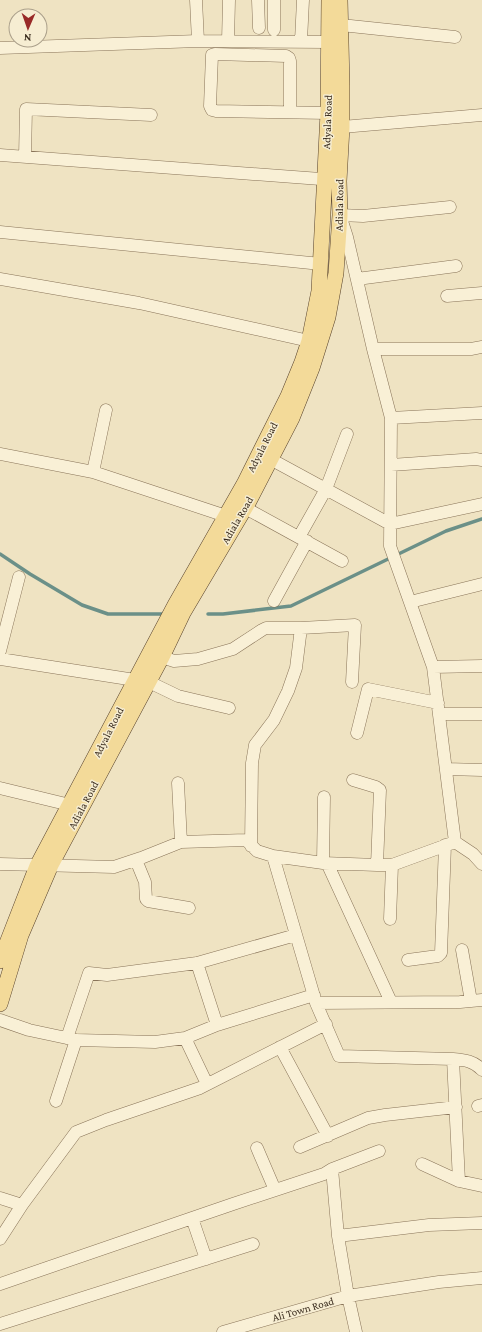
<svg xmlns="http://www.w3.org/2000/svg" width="482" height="1332" font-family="'Crimson Pro',serif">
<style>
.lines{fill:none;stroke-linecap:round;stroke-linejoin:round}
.stream{stroke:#6b9088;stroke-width:3.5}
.minor-casing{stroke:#897459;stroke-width:13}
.major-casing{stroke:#57422d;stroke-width:16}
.minor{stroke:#f9f0d6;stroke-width:12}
.major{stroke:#f3da99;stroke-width:15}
.labels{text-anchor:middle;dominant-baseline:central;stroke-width:3;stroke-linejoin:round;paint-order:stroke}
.street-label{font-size:11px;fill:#392b1d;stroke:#f6edd2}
</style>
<rect width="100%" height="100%" fill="#efe3c2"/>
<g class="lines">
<path class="stream" d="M0,554L30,574L82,605L108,614H163
M208,614H223L291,606L446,531L482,519"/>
<defs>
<path id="minor" d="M196,0L198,41
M258,0L259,28
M341,25L455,37
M274,30V0
M228,41L229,0
M301,41L303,0
M0,48L198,41L328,42L336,39
M290,112V61L289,58L286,56L215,54L212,55L210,106L212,110L216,111L328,113
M342,127L482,115
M0,155L334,180
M25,157L26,109L151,115
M450,207L363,216L340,215L347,237L373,349H471L482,347
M0,232L321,264
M0,279L139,303L309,341
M357,279L456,266
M447,296L482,293
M391,418L482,413
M0,454L93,472L226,516
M263,455L390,524L482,504
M391,465L476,459L482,460
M93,472L106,410
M238,504L342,561
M299,537L326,489L347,434
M274,601L307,541
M410,602L482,584
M0,651L19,577
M162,657L174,661L198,659L233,649L262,630L266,628H301L355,625L352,682
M0,659L135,680
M433,667L482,666
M149,682L178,696L229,708
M439,714H482
M357,733L368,689L438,703
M446,769L482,770
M353,780L376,787L380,790L377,865
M178,783L181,842
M0,788L70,805
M455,842L473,854L482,864
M251,846L252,763L255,745L274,720L288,691L296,668L301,628
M273,856L316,1003L339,1056L453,1059L459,1181
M136,860L145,882L146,899L148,901L189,908
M323,863L324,797
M327,863L391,1002
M0,864L114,867L141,858L181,842L246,840L257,851L273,856L323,863L377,865H392L455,842L433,667L390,546L391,418L373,349
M390,919L392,865
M462,950L471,1001
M408,960L438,956L441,953L445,845
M316,1003L460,1002L482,1000
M0,1020L29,1030L76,1040L155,1042L185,1038L207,1084
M217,1025L314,995
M67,1038L89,973L107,975L197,963L296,935
M185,1038L217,1025L197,963
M280,1047L328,1136
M453,1059C465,1060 474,1061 482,1070
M56,1101L76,1040
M478,1106L482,1105
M300,1147L368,1118L385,1115L456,1107
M257,1148L275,1190
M422,1164L459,1181L482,1186
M332,1169L379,1151
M0,1198L22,1205L76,1132L106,1120L200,1088L326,1024
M192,1218L206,1259
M338,1236L429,1225L482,1223
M0,1239L22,1205
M0,1284L233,1204L324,1174L332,1169L338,1236L348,1296L439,1282L482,1278
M0,1324L253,1244
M223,1332L348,1296L356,1332"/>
<path id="major" d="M0,961L37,866L175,605L244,484L288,396L302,362L309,341L319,291L328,113L329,0
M0,1004L21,935L51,865L162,657L183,613L248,503L292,418L312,368L328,317L336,273L340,215L339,181L342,127V85L340,0"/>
</defs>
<use href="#minor" class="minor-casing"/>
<use href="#major" class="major-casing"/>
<use href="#minor" class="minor"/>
<use href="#major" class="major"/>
</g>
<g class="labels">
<g class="street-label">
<text transform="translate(327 122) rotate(-88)">Adyala Road</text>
<text transform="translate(339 205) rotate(-89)">Adiala Road</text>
<text transform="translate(262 447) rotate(-63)">Adyala Road</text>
<text transform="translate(237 520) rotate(-60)">Adiala Road</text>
<text transform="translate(108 732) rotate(-63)">Adyala Road</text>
<text transform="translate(83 805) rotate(-62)">Adiala Road</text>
<text transform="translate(303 1309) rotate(-16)">Ali Town Road</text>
</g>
</g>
<g transform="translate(28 28) rotate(182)"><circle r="19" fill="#f6edd2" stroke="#aa9f8a"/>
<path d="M0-3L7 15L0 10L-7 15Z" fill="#992a28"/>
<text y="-6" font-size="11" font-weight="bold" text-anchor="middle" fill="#392b1d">N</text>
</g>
</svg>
